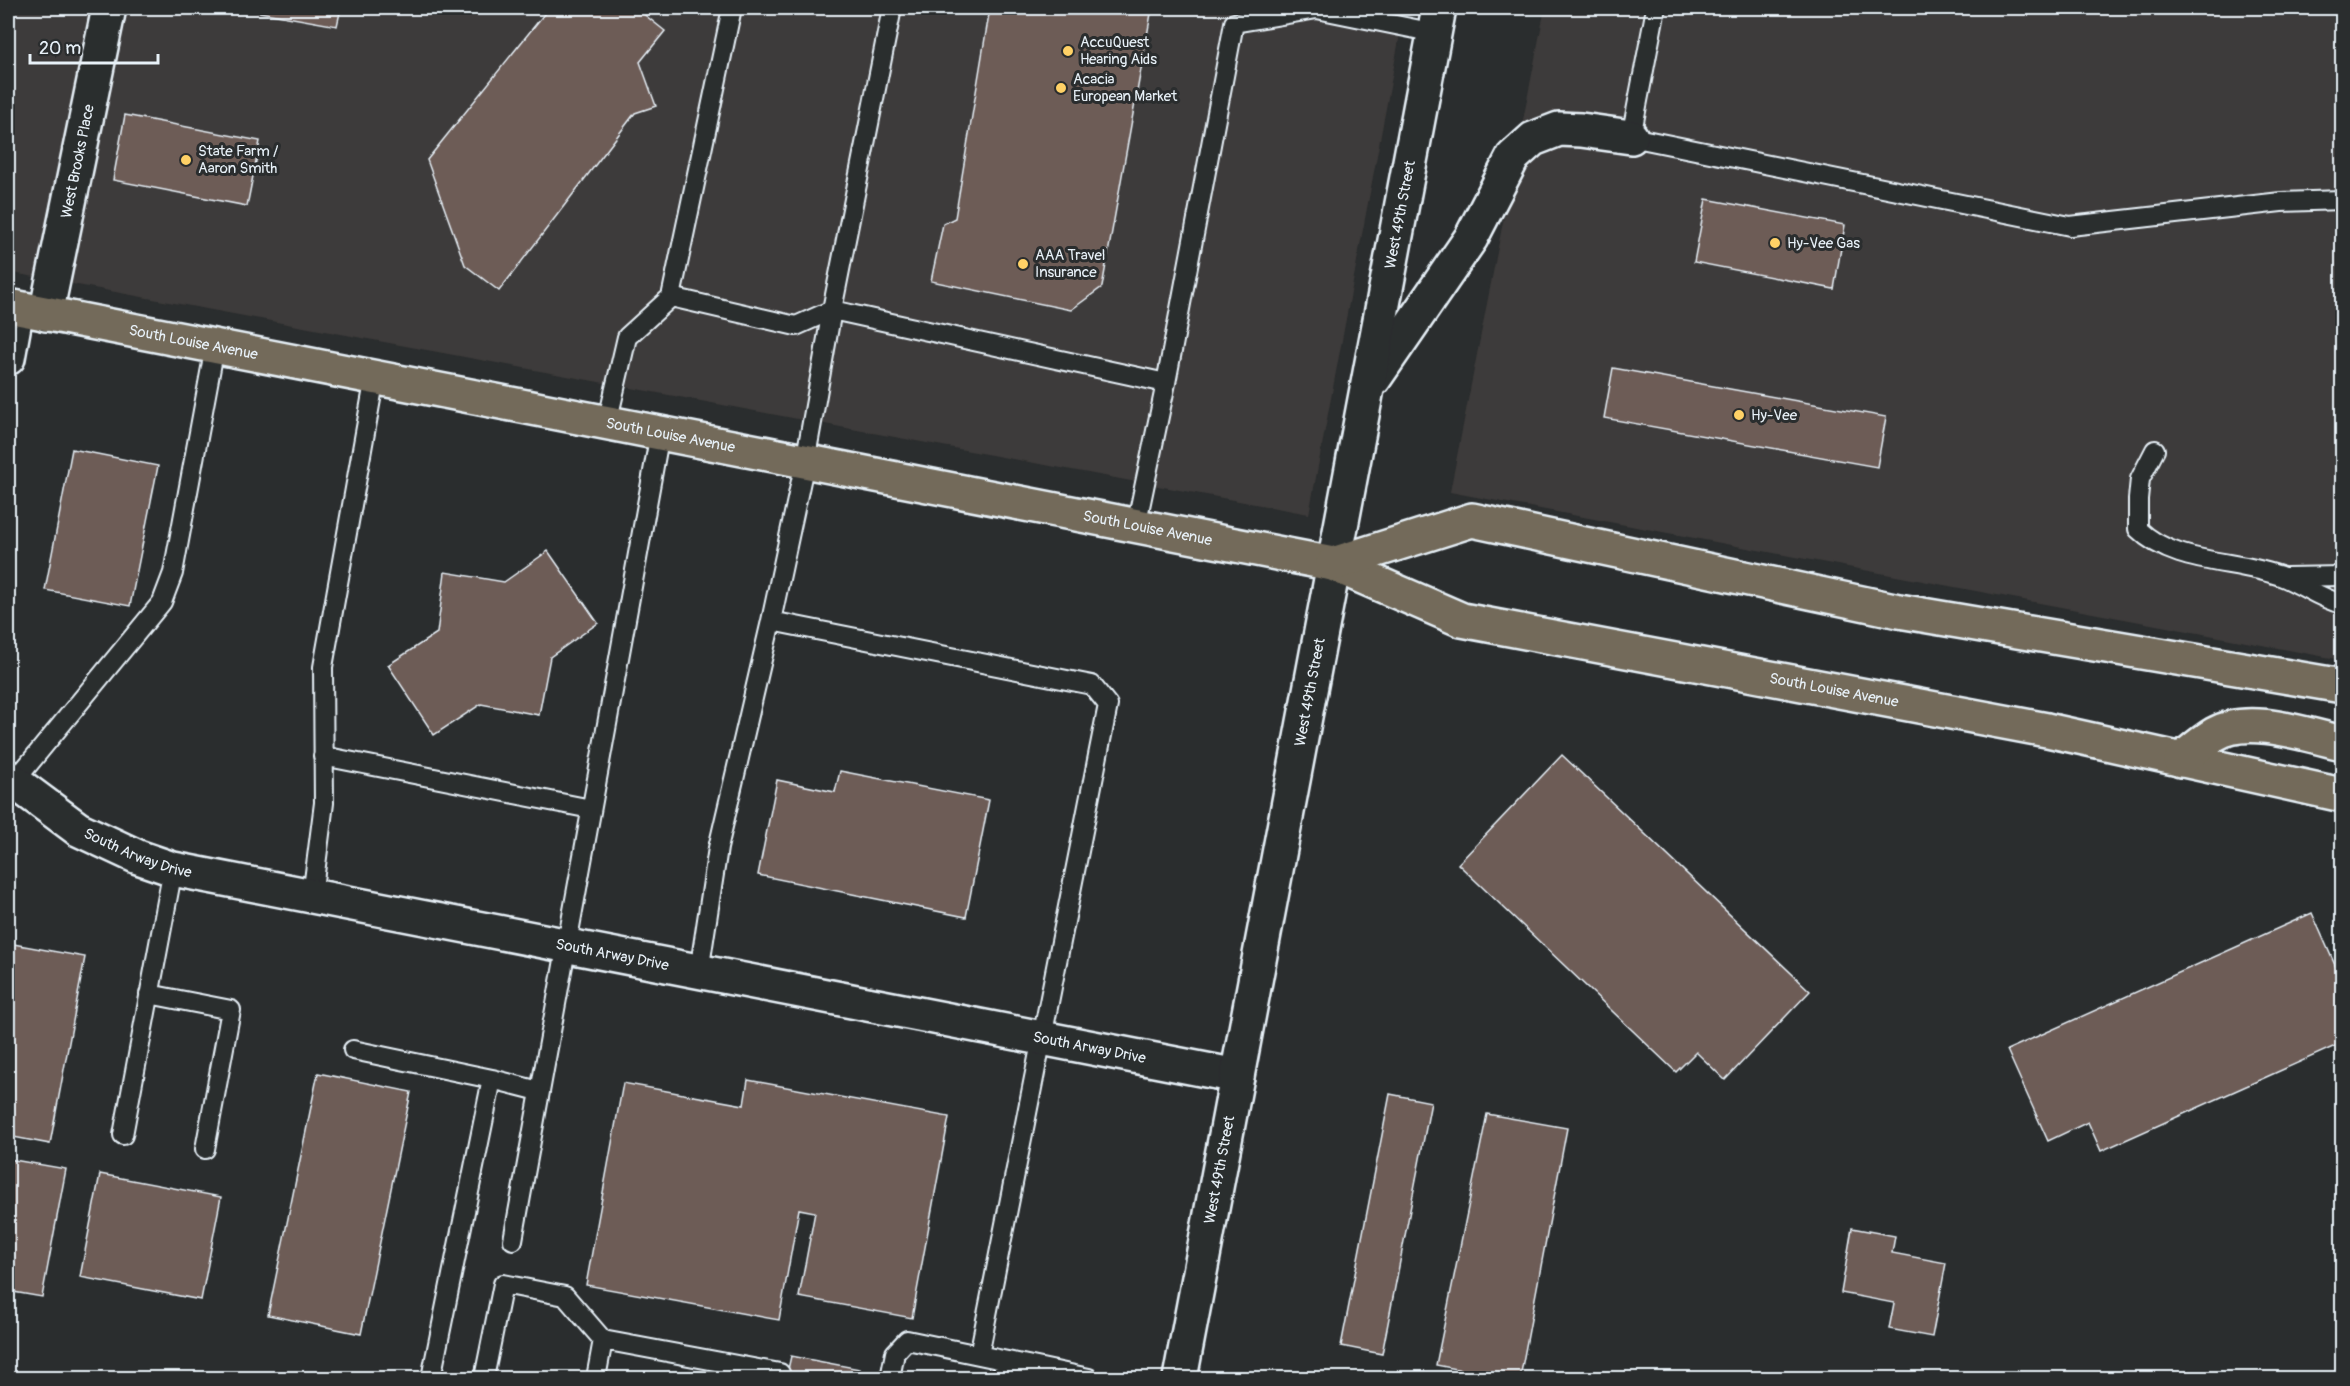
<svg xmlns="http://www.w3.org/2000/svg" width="2350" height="1386" font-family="Pangolin,sans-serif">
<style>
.built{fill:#3e3b3a}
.building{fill:#6d5b57;stroke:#e8f1f8;stroke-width:1.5}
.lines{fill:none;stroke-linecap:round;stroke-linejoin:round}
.lane-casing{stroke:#e8f1f8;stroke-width:22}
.street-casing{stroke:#e8f1f8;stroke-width:38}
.secondary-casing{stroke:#e8f1f8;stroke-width:38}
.primary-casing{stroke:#e8f1f8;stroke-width:38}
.lane{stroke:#2a2d2e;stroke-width:18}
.street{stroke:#2a2d2e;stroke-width:33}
.secondary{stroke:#2a2d2e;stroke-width:33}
.primary{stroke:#736b5a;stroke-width:33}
.poi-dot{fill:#ffd166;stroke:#2a2d2e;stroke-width:2}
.labels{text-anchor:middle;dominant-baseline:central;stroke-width:6;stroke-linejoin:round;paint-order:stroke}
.poi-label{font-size:15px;fill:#e8f1f8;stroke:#2a2d2e;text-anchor:start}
.street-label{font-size:15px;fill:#e8f1f8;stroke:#2a2d2e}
</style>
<rect width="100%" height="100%" fill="#2a2d2e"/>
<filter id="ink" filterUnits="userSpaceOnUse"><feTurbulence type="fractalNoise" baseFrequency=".0167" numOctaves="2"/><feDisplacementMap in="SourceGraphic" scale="12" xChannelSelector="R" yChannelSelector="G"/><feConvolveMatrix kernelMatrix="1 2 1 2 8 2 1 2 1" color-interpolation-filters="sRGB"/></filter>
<g filter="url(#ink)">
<path class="built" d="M8,8H1405L1309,514L8,272Z
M1545,8H2342V660L1450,492Z"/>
<path class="building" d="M237,8H341L337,26Z
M549,8H636L665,31L640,62L656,106L635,113L499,291L465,265L427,160Z
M990,8H1152L1102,287L1071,310L931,281L943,224L955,218Z
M125,115L260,141L247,206L113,180Z
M1706,199L1845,225L1834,289L1694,262Z
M1613,368L1886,417L1877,467L1604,418Z
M72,449L158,466L130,606L45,590Z
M548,551L598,623L550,657L539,715L481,704L434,735L388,665L437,633L445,572L504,582Z
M1562,755L1810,991L1725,1080L1696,1052L1676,1072L1458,864Z
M840,771L989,800L966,917L758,875L777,780L835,792Z
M2312,913L2342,981V1043L2101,1151L2088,1122L2048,1141L2007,1050Z
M8,943L85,957L50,1144L8,1136Z
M318,1073L411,1092L361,1334L268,1315Z
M748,1080L949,1117L912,1318L799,1297L815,1212L799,1209L779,1320L586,1285L623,1083L744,1105Z
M1390,1094L1431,1102L1382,1354L1341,1346Z
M1487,1114L1567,1128L1520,1378H1503L1436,1365Z
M8,1159L66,1169L42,1297L8,1291Z
M100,1174L221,1197L201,1300L80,1277Z
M1852,1228L1895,1236L1892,1253L1946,1263L1932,1337L1889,1329L1894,1303L1841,1293Z
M791,1356L860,1369L859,1378H786Z"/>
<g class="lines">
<defs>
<path id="lane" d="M892,8L832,310L1166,383
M1656,8L1631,137L2070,226L2281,202L2342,200
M671,297L732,8
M832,310L805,462L771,621L1092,685L1108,705L979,1355L907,1340L895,1353L890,1378
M607,423L627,337L671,297L796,326L832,310
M2155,450L2140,479L2138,499V529C2175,566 2237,559 2283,577C2303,585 2321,599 2342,604
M1136,526L1166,383L1234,23L1317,9L1435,33
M2287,577L2342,576
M323,756L591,809
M14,782L162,602L173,573L215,346
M312,896L324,803L323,667L375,377
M699,972L718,848L771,621
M149,994L231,1010L205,1149
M353,1050L492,1079L431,1378
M492,1079L539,1091
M123,1135L173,869
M513,1240L660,433
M603,1340L780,1373
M979,1355L1089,1378
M484,1378L503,1284L565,1296L603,1340L596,1378
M1002,1378L1006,1361"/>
<g id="street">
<path id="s1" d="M46,314L109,8"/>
<path d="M8,358L17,308"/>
<path id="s2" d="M8,777L78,829L138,857L173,869L1237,1076"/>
</g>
<g id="secondary">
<path d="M1374,379L1471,238L1513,157L1533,139L1559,129L1581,130L1631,137"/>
<path id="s3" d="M1180,1378L1439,8"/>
</g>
<g id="primary">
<path id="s4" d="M8,306L1333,564L1462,620L2047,730L2342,795"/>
<path d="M1333,564L1472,520L1899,611L2342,686"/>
<path d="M2181,760C2192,751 2203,741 2215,734C2248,714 2307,735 2342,743"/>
</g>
</defs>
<use href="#lane" class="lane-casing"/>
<use href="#street" class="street-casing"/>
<use href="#secondary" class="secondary-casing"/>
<use href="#primary" class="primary-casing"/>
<use href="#lane" class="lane"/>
<use href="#street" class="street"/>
<use href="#secondary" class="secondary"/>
<use href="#primary" class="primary"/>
</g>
</g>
<g class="poi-dot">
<circle cx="1068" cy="51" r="6"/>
<circle cx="1061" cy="88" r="6"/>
<circle cx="186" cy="160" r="6"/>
<circle cx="1775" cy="243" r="6"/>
<circle cx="1023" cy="264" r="6"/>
<circle cx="1739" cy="415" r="6"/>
</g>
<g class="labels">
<g class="poi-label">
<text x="1080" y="42">AccuQuest<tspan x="1080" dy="17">Hearing Aids</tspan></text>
<text x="1073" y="79">Acacia<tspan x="1073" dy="17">European Market</tspan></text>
<text x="198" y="151">State Farm /<tspan x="198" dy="17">Aaron Smith</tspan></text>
<text x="1787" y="243">Hy-Vee Gas</text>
<text x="1035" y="255">AAA Travel<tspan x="1035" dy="17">Insurance</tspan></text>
<text x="1751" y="415">Hy-Vee</text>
</g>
<g class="street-label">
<text stroke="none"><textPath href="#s1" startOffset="156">West Brooks Place</textPath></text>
<text stroke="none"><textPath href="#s3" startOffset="1184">West 49th Street</textPath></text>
<text stroke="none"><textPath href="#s4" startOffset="189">South Louise Avenue</textPath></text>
<text stroke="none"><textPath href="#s4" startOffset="675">South Louise Avenue</textPath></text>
<text stroke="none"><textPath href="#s4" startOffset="1161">South Louise Avenue</textPath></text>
<text stroke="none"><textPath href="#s4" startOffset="1869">South Louise Avenue</textPath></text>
<text stroke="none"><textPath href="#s3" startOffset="698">West 49th Street</textPath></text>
<text stroke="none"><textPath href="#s2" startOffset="152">South Arway Drive</textPath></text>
<text stroke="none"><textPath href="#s2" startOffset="638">South Arway Drive</textPath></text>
<text stroke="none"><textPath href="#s2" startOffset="1124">South Arway Drive</textPath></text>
<text stroke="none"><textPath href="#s3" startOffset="212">West 49th Street</textPath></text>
</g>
</g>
<rect width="2350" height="1386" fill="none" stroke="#2a2d2e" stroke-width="30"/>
<rect x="15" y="15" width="2320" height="1356" fill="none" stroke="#e8f1f8" stroke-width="2" filter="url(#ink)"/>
<path d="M30 54v9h128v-9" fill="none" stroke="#e8f1f8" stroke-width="3"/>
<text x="39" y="54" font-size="18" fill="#e8f1f8" stroke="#2a2d2e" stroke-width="4.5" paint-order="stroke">20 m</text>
</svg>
